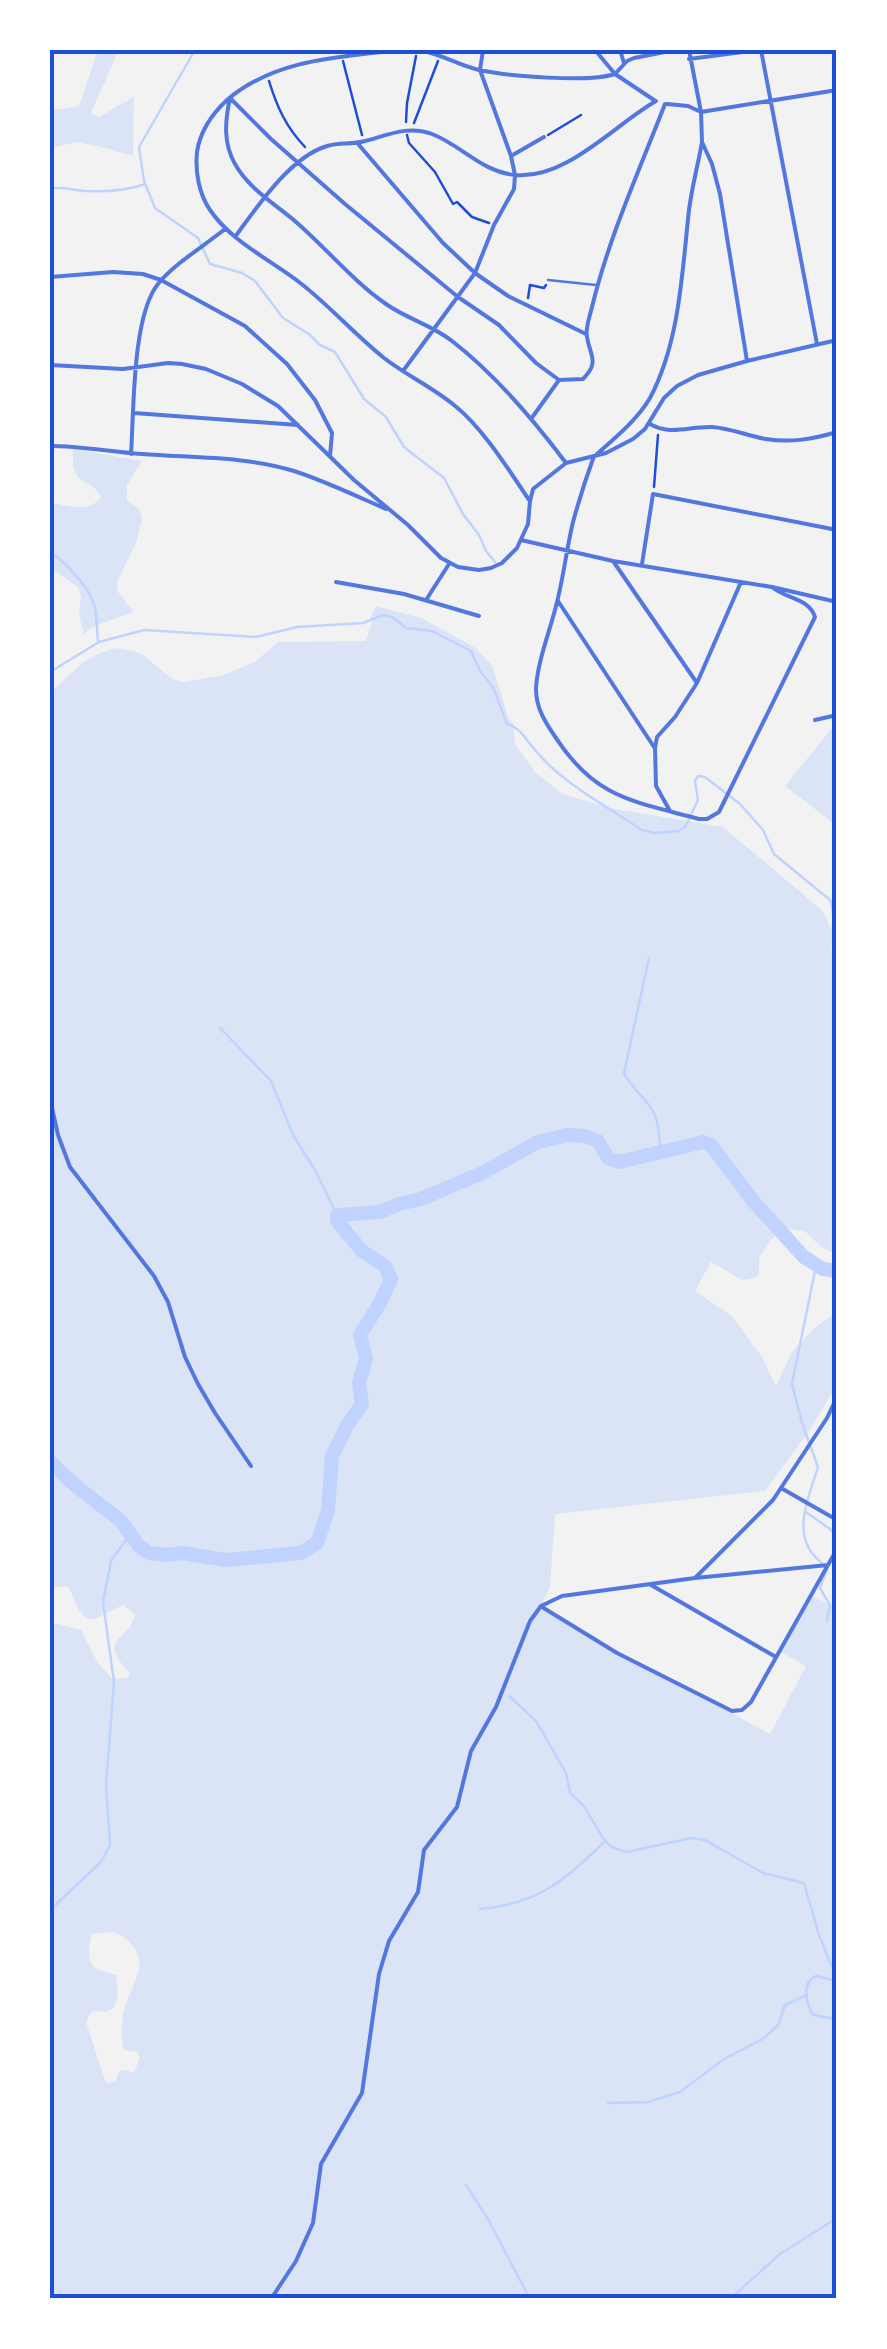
<svg xmlns="http://www.w3.org/2000/svg" width="887" height="2349" font-family="Jost,sans-serif">
<style>
.green{fill:#dbe4f7;fill-rule:evenodd}
.lines{fill:none;stroke-linecap:round;stroke-linejoin:round}
.stream{stroke:#bfd3fe;stroke-width:2.5}
.river{stroke:#bfd3fe;stroke-width:14}
.path{stroke:#1d4ed8;stroke-width:2.5}
.service{stroke:#5277de;stroke-width:2.5}
.minor{stroke:#5277de;stroke-width:4}
.neatline{fill:none;stroke:#1d4ed8;stroke-width:4}
</style>
<rect width="100%" height="100%" fill="#f2f2f2"/>
<path class="green" d="M98,50H119L91,113L99,117L134,97L133,156L102,147L77,142L50,148V106L55,110L79,106Z
M73,449L142,461L127,485V500L140,510L142,520L136,543L117,582L118,592L134,612L94,626L81,636L83,632L79,615L81,596L78,587L50,568V503C69,505 88,514 101,497C90,474 71,492 73,449Z
M376,606L421,618L474,647L492,665L508,717L513,723L515,744L535,772L563,794L610,808L723,827L823,911L835,938L831,951L837,960V1254L821,1247L806,1232L792,1229L781,1230L771,1240L759,1258V1274L755,1278L742,1280L711,1262L695,1291L732,1316L762,1357L776,1386L792,1352L814,1328L837,1312V1384L812,1427L765,1491L555,1514L550,1587L540,1609L770,1734L806,1666L781,1652L810,1595L837,1608V2299H50V1622L81,1630L98,1663L113,1679L128,1678L130,1674C95,1635 129,1644 135,1614L123,1605L95,1619H88C75,1611 76,1597 67,1586L50,1588V693L82,663L102,652L116,648L134,651L143,655L172,679L184,682L224,675L256,661L278,642L366,641L372,622L370,618ZM112,1932C122,1935 126,1937 132,1945C149,1965 132,1985 125,2006C121,2020 121,2034 123,2048L127,2051L137,2052L140,2058L134,2072L122,2070L118,2073L116,2080L111,2083L106,2082L104,2077L86,2022L92,2011L106,2012L114,2008L118,1996L116,1975C110,1973 96,1970 93,1966C87,1959 89,1942 92,1934Z
M837,722V826L785,786Z"/>
<g class="lines">
<path class="stream" d="M195,50L139,147L144,181L155,208L198,238L210,264L242,273L255,281L283,318L309,334L320,345L335,352L364,399L386,417L404,447L444,478L463,514L479,535L486,551L495,562
M50,189C62,186 72,190 85,191C105,192 126,191 145,184
M50,551C67,565 90,586 95,608C97,619 97,630 98,641
M50,672L99,642L144,630L256,637L297,627L363,623L383,615L392,617L406,628L432,631L471,651L480,671L493,687L507,724C521,728 525,739 535,750C563,784 605,805 642,830L654,833L678,831L685,827L698,800L695,781L698,776L705,777L740,804L763,830L774,854L830,900C837,914 829,932 837,946
M649,958L624,1073C631,1087 643,1096 651,1108C659,1119 659,1138 661,1151
M220,1028L271,1081L293,1135L316,1172L337,1215
M816,1266L792,1384L802,1423L818,1467C808,1500 789,1538 822,1563
M806,1512L830,1529L837,1537
M827,1621L830,1605L820,1588L827,1569
M509,1696L536,1721L566,1773L570,1793L583,1805L603,1838L611,1847L626,1852L692,1838L705,1840L763,1873L804,1883L819,1935L837,1979
M480,1909C537,1904 565,1881 604,1842
M50,1910L101,1862L110,1845L106,1785L114,1682L103,1602L111,1561L131,1533
M837,1981L816,1976C801,1983 806,2003 813,2015L837,2019
M608,2103L648,2102L680,2092L724,2059L764,2038L778,2025L785,2005L807,1995
M466,2185L488,2219L530,2299
M730,2299L780,2254L837,2218"/>
<path class="river" d="M50,1462L76,1486L121,1521L138,1545L149,1553L165,1555L182,1553L226,1560L301,1553L317,1543L328,1511L332,1456L348,1424L362,1404L359,1383L366,1358L360,1335L380,1303L391,1279L385,1266L362,1251L337,1221V1215L380,1212L399,1204L421,1199L482,1173L538,1142L568,1135L584,1136L598,1141L608,1158L619,1162L703,1142L711,1145L754,1202L804,1257L823,1269L837,1271"/>
<path class="path" d="M343,61L362,135
M269,81C277,107 286,127 305,147
M406,122L407,103L416,56
M414,123L438,61
M407,135L409,143L435,172L453,204L457,202L472,217L489,223
M548,135L581,115
M528,298L530,285L544,288L546,285
M654,487L658,435"/>
<path class="service" d="M548,280L596,285"/>
<path class="minor" d="M400,50C339,57 275,59 227,100C212,114 200,132 197,152C195,172 199,194 210,210C232,242 269,259 299,282C329,305 354,334 384,358C406,375 432,387 454,405C482,427 509,470 529,500
M418,50C440,53 457,65 479,70C508,76 588,83 615,74
M595,50L615,74L654,100
M620,50L624,63
M689,50L701,112L702,142L712,164L720,194L747,361
M761,50L817,344
M689,59L758,50
M615,74L627,61L634,58L675,50
M230,98L271,139L345,204L458,297L499,325L536,363L559,380L583,379C600,362 590,356 587,337C585,328 590,316 592,307C609,237 639,171 665,104
M230,98C225,121 223,143 235,164C249,189 275,204 296,222C326,248 353,281 386,304C407,319 432,325 452,341C496,375 533,419 566,463
M667,104L688,106L701,112
M701,112L837,90
M359,145L443,243L475,273L508,296L586,334
M511,156L544,137
M50,208L52,205
M235,237C257,207 290,157 327,146C339,142 352,145 365,141C388,135 409,125 432,134C461,145 482,172 515,175C566,180 614,125 656,101
M50,277L113,272L143,274L161,280L245,326L287,364L315,400L332,433L330,456
M50,365L123,369L168,363L182,364L206,369L242,384L278,406L354,480L408,525L441,558L458,567L479,570L491,568L502,563L517,548L528,524L530,501L533,489L566,463L606,453L633,439L645,429L664,398L677,386L698,375L747,361L837,340
M403,371L475,273L494,225L514,189L515,175L511,156L480,70L483,50
M134,413L298,425
M531,419L559,380
M650,424C670,436 690,426 712,427C730,428 748,436 766,439C791,443 813,439 837,432
M50,446C81,446 111,452 142,454C192,458 245,456 294,471C325,481 356,496 386,509
M131,454C134,412 132,316 158,284C174,264 204,246 225,229
M597,454C616,437 637,420 650,398C680,341 682,272 689,210C692,186 698,165 702,142
M594,456C586,478 579,500 573,522C567,547 564,573 558,598C552,626 537,661 536,689C536,708 545,722 556,738C596,799 633,801 699,819H707L719,812L815,617C809,598 786,599 772,587
M521,540L613,561L772,587L837,602
M613,561L697,683
M642,564L653,494L837,530
M336,582L404,594L479,616
M426,600L449,564
M558,601L654,747
M815,720L837,715
M670,811L656,786L655,748L657,737L675,717L697,683L741,582
M50,1099L58,1135L70,1167L154,1276L168,1302L185,1357L198,1384L215,1413L251,1466
M781,1488L837,1520
M696,1577L773,1500L827,1418L837,1397
M651,1585L776,1657
M542,1607L617,1653L732,1711L742,1710L751,1702L837,1549
M271,2299L296,2261L313,2223L321,2164L362,2093L379,1974L389,1941L418,1892L424,1850L457,1807L471,1751L496,1707L530,1621L541,1606L562,1596L695,1578L828,1565"/>
</g>
<rect width="887" height="2349" fill="none" stroke="#ffffff" stroke-width="105"/>
<rect x="52" y="52" width="782" height="2244" class="neatline"/>
</svg>
